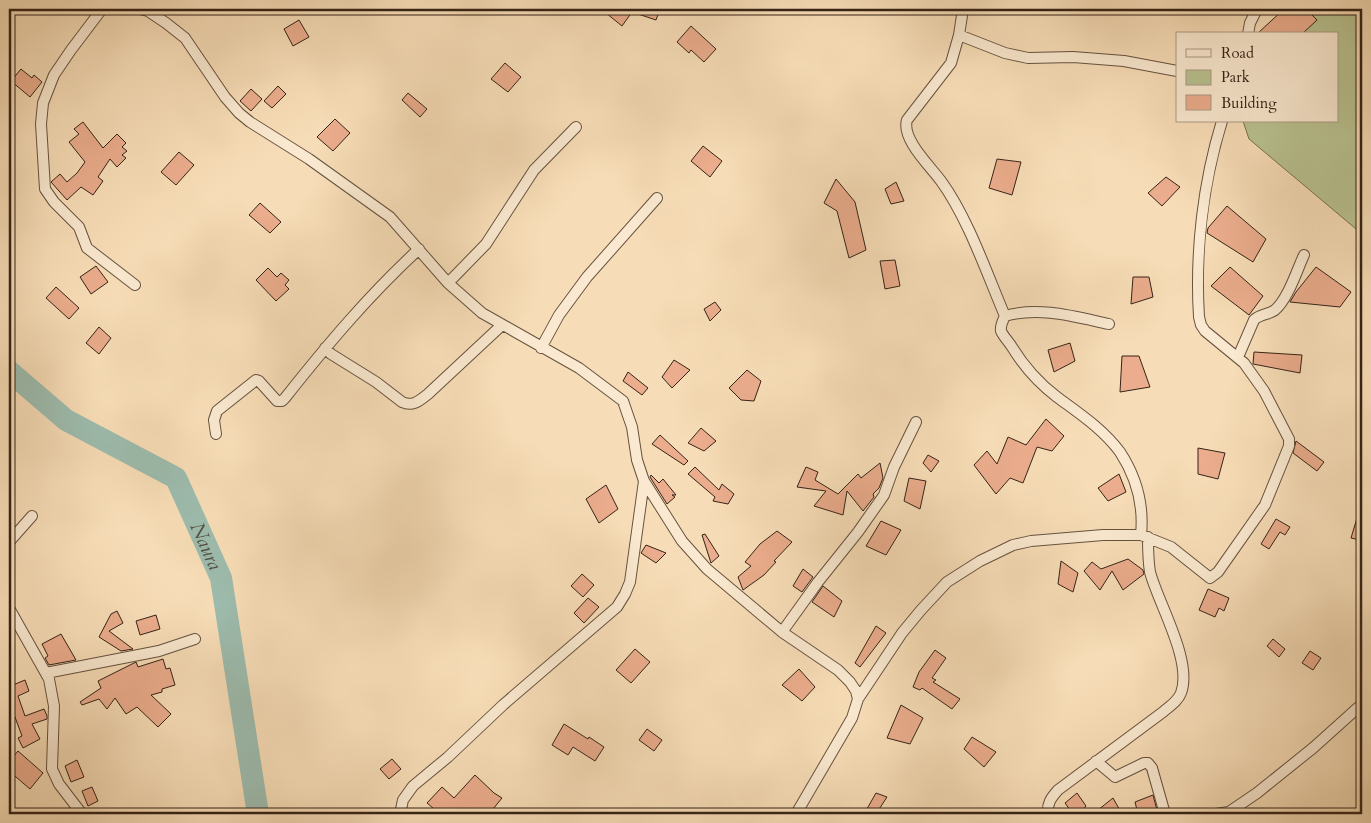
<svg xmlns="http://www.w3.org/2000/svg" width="1371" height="823" font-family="Cardo,serif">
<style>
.green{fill:#b9c291;stroke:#777254}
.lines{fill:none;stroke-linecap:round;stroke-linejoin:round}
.river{stroke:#9dbcae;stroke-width:22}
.building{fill:#ebad8d;stroke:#352317}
.street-casing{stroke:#66523f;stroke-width:12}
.street{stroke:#fae9d0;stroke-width:10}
.labels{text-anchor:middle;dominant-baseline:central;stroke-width:5;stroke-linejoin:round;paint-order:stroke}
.water-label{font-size:20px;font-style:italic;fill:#545144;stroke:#fae9d0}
</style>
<rect width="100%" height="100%" fill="#f7ddb7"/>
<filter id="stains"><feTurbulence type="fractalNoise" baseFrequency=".004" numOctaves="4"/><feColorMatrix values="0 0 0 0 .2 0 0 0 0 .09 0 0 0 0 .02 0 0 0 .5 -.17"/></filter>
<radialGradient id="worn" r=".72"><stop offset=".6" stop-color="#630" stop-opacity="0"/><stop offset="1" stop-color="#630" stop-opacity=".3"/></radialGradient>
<path class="green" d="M1318,9H1362V234L1249,139L1243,121H1337V34H1296Z"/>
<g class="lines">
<path class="river" id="s1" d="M9,371L66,420L176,478L221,578L258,814"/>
</g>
<path class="building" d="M601,9H660L656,20L632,12L622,26Z
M1284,9H1306L1317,20L1302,34H1257Z
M299,20L309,37L293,46L284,29Z
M691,26L716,49L704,62L691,50L689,53L677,42Z
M505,63L521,77L508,92L491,79Z
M21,69L32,78L34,75L42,82L30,97L11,81Z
M278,86L286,94L272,108L264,101Z
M251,89L262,99L251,111L240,101Z
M408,93L427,109L420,117L402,100Z
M335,119L350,133L333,151L317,137Z
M83,122L103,148L117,134L126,143L122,147L127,151L122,155L126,158L117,167L110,159L98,177L103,181L93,195L81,187L67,200L51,182L60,174L67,182L77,173L85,162L69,142L79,134L74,129Z
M703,146L722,161L710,177L691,161Z
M179,152L194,165L176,185L161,172Z
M997,159L1021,162L1012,195L989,188Z
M1166,177L1180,187L1162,206L1148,193Z
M836,179L855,202L866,250L849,258L837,211L824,203Z
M896,182L904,201L891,204L885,189Z
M260,203L281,222L270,233L249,215Z
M1227,206L1266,239L1253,262L1207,233L1208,228Z
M895,260L900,286L885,289L880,261Z
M96,266L108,282L91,294L80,277Z
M1230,267L1263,296L1249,315L1211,286Z
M1316,267L1351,292L1340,307L1290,302L1296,292Z
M268,268L277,277L281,273L289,280L285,285L289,289L276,301L256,280Z
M1133,277H1149L1153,297L1131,304Z
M56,287L79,308L69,319L46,298Z
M715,302L721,310L710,321L704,309Z
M99,327L111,338L99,354L86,343Z
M1070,343L1075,361L1054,372L1048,350Z
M1254,352L1302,355L1300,373L1253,364Z
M1122,356H1139L1150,387L1120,392Z
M674,360L690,370L672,388L662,377Z
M747,370L761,381L754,401L741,400L729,388Z
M628,372L648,388L642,395L623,381Z
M1046,419L1064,436L1052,451L1037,447L1023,483L1010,478L996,494L974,465L987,451L997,464L1008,437L1026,445Z
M701,428L716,441L704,451L688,443Z
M660,435L688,461L684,465L652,444Z
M1296,441L1324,462L1317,471L1293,453Z
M1198,448L1225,453L1218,479L1198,474Z
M928,455L939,461L931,472L923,463Z
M880,463L883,478L879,488L873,494L874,497L863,511L847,491L843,515L814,506L826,491L797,487L806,467L818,472L815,480L838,494L858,474L861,478Z
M695,467L719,490L722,484L734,494L728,504L713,501L715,497L688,474Z
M1119,474L1126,492L1108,501L1098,488Z
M651,475L659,483L663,479L676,495H672L675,497L667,504L650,477Z
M909,478L926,481L920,509L904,501Z
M606,485L618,509L599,523L586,499Z
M1360,508H1362V532L1360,540L1351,538Z
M1276,519L1290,527L1285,535L1280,532L1269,549L1261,544Z
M881,521L901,530L886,555L866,546Z
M777,531L792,542L774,561L776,562L764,575L743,590L738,577L751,566L745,562L760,544Z
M705,534L719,556L711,563L702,535Z
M646,545L666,553L656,563L641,553Z
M1128,559L1143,570L1144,574L1123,590L1112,571L1100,590L1084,571L1092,562L1101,569Z
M1061,561L1078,573L1073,592L1058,584Z
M803,569L813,577L802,592L793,586Z
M582,574L594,585L583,597L571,586Z
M823,586L842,601L834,617L812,602Z
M1208,589L1229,598L1224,611L1219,608L1215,617L1199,610Z
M588,598L599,607L584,623L574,613Z
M117,611L123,623L109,631L133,649L121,651L99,637L111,614Z
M156,615L160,629L140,635L136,621Z
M876,626L886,633L860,667L855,663Z
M61,634L76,660L49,665L45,658L48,656L42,644Z
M1273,639L1285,649L1279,657L1267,646Z
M635,649L650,662L631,683L616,670Z
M935,650L946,658L932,678L936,680L933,682L960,699L952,709L922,688L920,690L913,687L919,672Z
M1310,651L1321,658L1313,670L1302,663Z
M163,659L166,669L170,668L175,685L162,689V692L151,695L171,714L158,727L137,707L126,714L115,698L107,709L99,699L82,705L80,702L101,688L98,681L136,662L138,667Z
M799,669L815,687L802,701L782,685Z
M9,675L13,685L25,680L29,691L18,696L25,716L44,709L47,716V719L32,724L40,739L23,748L18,738L22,736L9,701Z
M901,705L923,718L910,744L887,738Z
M564,724L588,739L589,737L604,747L595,761L573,747L568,755L552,745Z
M647,729L662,740L654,751L639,740Z
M972,737L996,752L984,767L964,749Z
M18,751L43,773L30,789L9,771V762Z
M392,759L401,769L389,779L380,769Z
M77,760L84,777L71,782L65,766Z
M475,775L494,793L502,798L489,814H440L427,803L442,787L454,798Z
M92,787L98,801L88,806L82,791Z
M876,793L887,797L876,814H864Z
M1077,793L1086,806L1080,814H1073L1065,803Z
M1153,795L1158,814H1138L1135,802Z
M1113,798L1122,814H1093Z"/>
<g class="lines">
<defs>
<path id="street" d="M102,9L71,50L54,75L43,103L41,124L45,189L54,202L79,227L87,248L135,285
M140,9L148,11L166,23L185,38L225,97L239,113L250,122L309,159L390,217L448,283L482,313L579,368L623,401L632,427L637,460L644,481L682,541L707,569L782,632L838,670L850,682L856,691L858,699L852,718L796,814
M963,9L959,35L951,63L907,120C901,139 931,167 941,181C968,218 987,274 1005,316C1003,320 1000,326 1001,331C1003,336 1009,342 1012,347C1023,365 1040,384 1057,397C1080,414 1103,429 1120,452C1137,478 1144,505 1141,535
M1248,34L1250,23L1257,9
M959,35L1005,53L1028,58L1073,57L1124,61L1177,71
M448,283L486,244L534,170L576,127
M1005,316C1039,306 1076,317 1109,324
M325,348L331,354L376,382L402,402C413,407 419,401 428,394L502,325
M541,348L559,315L587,277L657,198
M1238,357L1254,320C1260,314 1268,315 1275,310C1288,299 1297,270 1304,255
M216,434L214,420L217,411L256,380L259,381L277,401H282L285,398C327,345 369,295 419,249
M9,542L32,516
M9,608L49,679L54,706L52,769L59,784L82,814
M782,632L818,582L858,532L884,495L894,467L916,422
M46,673L159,651L195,639
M858,699L902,633L921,610L947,582L980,561L1013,545L1031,541L1103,535H1141L1171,547L1210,578L1218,572L1265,505L1289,446V439L1264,391L1244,363L1205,331L1201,325L1199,317C1195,252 1203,183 1222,121
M1096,761L1115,777L1144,763H1148L1152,768L1165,814
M400,814L403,800L413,786L448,757L503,705L617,607L625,594L630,582L644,481
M1048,814C1047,803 1051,798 1058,790L1163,712C1170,706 1178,701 1181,693C1193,661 1158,603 1150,572C1148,560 1148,549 1148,537
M1216,814L1229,812L1257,793L1313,748L1362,704"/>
</defs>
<use href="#street" class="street-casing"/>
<use href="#street" class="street"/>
</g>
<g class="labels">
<g class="water-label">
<text stroke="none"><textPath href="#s1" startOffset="274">Naura</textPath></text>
</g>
</g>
<rect width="1371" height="823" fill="none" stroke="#f7ddb7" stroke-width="30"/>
<rect x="10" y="10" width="1351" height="803" fill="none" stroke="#352317" stroke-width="2.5"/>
<rect x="15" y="15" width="1341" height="793" fill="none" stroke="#352317"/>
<rect x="1176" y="32" width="162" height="90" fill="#fae9d0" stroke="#ab9a86"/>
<rect x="1186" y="49" width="25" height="8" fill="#fae9d0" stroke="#ab9a86"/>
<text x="1221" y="58" font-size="15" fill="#352317">Road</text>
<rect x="1186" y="70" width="25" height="15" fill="#b9c291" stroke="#ab9a86"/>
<text x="1221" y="82" font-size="15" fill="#352317">Park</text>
<rect x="1186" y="95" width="25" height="15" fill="#ebad8d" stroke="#ab9a86"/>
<text x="1221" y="108" font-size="15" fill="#352317">Building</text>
<rect width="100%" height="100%" filter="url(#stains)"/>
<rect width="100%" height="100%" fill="url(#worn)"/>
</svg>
